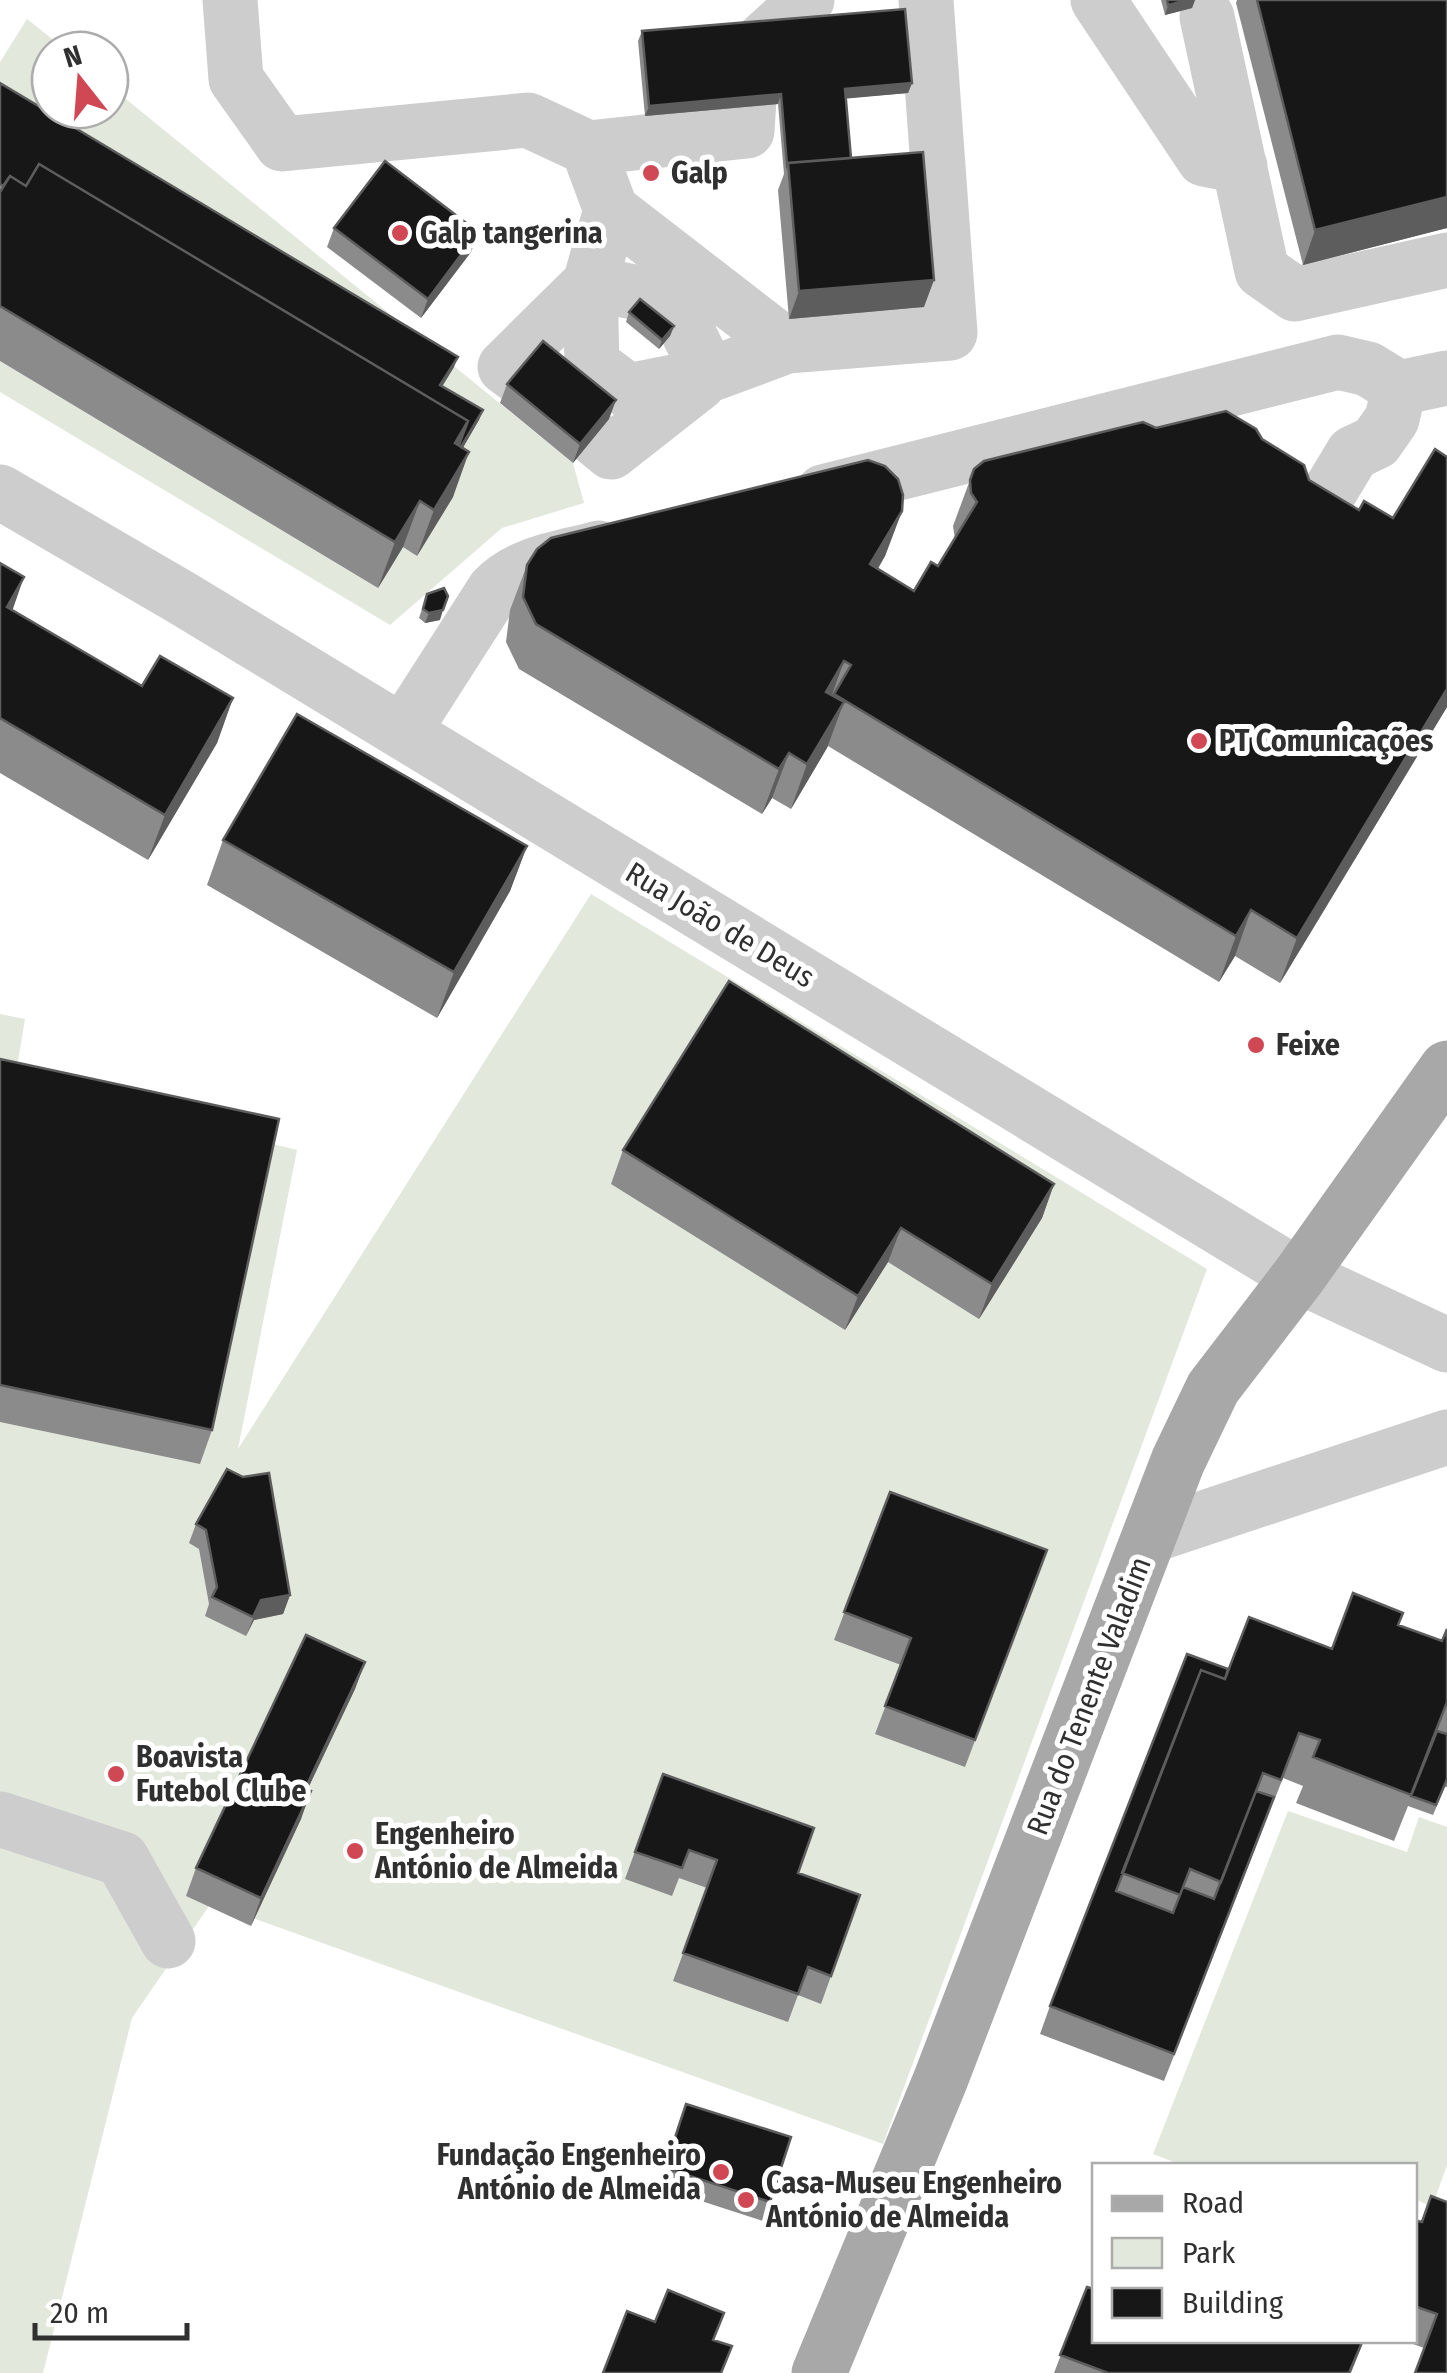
<svg xmlns="http://www.w3.org/2000/svg" width="1447" height="2373" font-family="'Fira Sans Condensed',sans-serif">
<style>
.green{fill:#e3e8dd}
.lines{fill:none;stroke-linecap:round;stroke-linejoin:round}
.minor{stroke:#cdcdcd;stroke-width:55}
.major{stroke:#a8a8a8;stroke-width:55}
.wall{fill:#8b8b8b}
.shaded-wall{fill:#5d5d5d}
.building{fill:#171717;stroke:#5d5d5d;stroke-width:2.5}
.poi-dot{fill:#d14855;stroke:#fff;stroke-width:4}
.labels{text-anchor:middle;dominant-baseline:central;stroke-width:10;stroke-linejoin:round;paint-order:stroke}
.poi-label{font-size:30px;font-weight:bold;fill:#303030;stroke:#fff;text-anchor:start}
.street-label{font-size:30px;fill:#303030;stroke:#fff}
</style>
<rect width="100%" height="100%" fill="#fff"/>
<path class="green" d="M27,19L66,50H50V110H110V86L573,463L584,503L502,528L390,625L0,392V361L378,587L403,547L417,555L452,498L439,488L479,421L0,95V62Z
M591,894L1207,1269L883,2144L211,1903L132,2018L43,2373H0V1014L25,1019L15,1079L297,1150L238,1449Z
M1288,1811L1407,1852L1419,1817L1447,1827V2165L1432,2207L1415,2199L1414,2166H1184L1153,2154Z"/>
<g class="lines">
<path class="minor" d="M230,0L236,79L282,144L528,120L588,148L747,131L752,50L807,0
M1098,0L1204,159L1240,166
M1207,17L1262,271L1295,294L1447,260
M588,148L611,210L787,346L950,333L926,0
M611,210L590,283L592,364L628,391L709,375L787,346
M590,283L643,294L684,324L709,375
M521,379L505,367L590,283
M594,438L611,452L699,383
M0,492L182,598L1299,1276L1447,1345
M823,492L1338,362L1368,369L1399,388L1447,378
M1305,533L1353,453L1376,442L1392,419L1399,388
M403,732L494,590C520,562 563,558 599,548
M1150,1536L1447,1437
M0,1819L122,1859L168,1941"/>
<path class="major" d="M819,2373L940,2081L1178,1461L1213,1388L1299,1276L1447,1068"/>
</g>
<path class="wall" d="M1161,0H1195L1192,8L1165,15Z
M1237,0H1447V228L1303,265L1236,3Z
M642,31L912,83L908,93L846,98L851,158L924,307L789,319L778,190L784,174L778,104L645,116L638,41Z
M0,83L454,367L442,386L479,420L463,448L453,497L417,556L403,547L378,588L0,361Z
M334,228L478,232L471,252L421,318L327,247Z
M629,312L674,326L670,336L659,349L626,322Z
M507,384L609,419L573,463L500,403Z
M1156,428L1262,439L1309,480L1447,707L1280,983L1235,956L1219,982L828,746L791,809L772,798L762,814L519,669L506,642L510,610L527,565L902,511L885,556L878,569L914,591L938,566L955,539L953,526L970,480Z
M0,563L12,610L142,686L233,698L217,743L148,860L0,773Z
M427,594L440,620L425,623L419,618Z
M223,840L527,846L510,891L437,1018L207,885Z
M0,1059L212,1430L200,1464L0,1422Z
M623,1150L1054,1184L1042,1218L979,1319L888,1262L845,1330L611,1184Z
M227,1469L290,1595L283,1614L254,1620L246,1636L205,1616L209,1604L199,1549L189,1543L196,1524Z
M890,1492L1047,1550L965,1767L875,1734L901,1665L834,1640Z
M1399,1625L1442,1641L1447,1629V1787H1445L1433,1815L1408,1806L1394,1841L1296,1803L1303,1786L1283,1778L1164,2081L1040,2034L1050,2006L1228,1669L1332,1649Z
M365,1662L355,1689L307,1790L301,1819L251,1926L186,1896L196,1868Z
M663,1774L798,1873L860,1895L821,2004L798,1995L788,2022L673,1981L707,1888L679,1878L672,1896L625,1879Z
M679,2123L770,2202L763,2221L658,2187Z
M1414,2220L1422,2222L1447,2373L1424,2348L1402,2340H1414Z
M1087,2287L1094,2289L1364,2340L1351,2373H1054Z"/>
<path class="shaded-wall" d="M1189,0H1195L1192,8L1165,15L1168,5Z
M912,83L908,93L842,99L845,89Z
M781,94L778,104L645,116L649,106Z
M1447,197V228L1303,265L1315,230Z
M478,232L471,252L421,318L428,299Z
M934,280L924,307L789,319L799,291Z
M674,326L670,336L659,349L662,340Z
M458,357L454,367L437,395L440,385Z
M616,400L609,419L573,463L580,444Z
M483,410L479,420L439,488L455,443L468,421Z
M469,452L453,497L417,556L434,510Z
M420,501L403,547L378,588L395,542Z
M902,511L885,556L853,609L870,564Z
M24,577L8,623L7,607Z
M443,610L440,620L425,623L429,613Z
M844,661L828,706L826,692Z
M1447,689V707L1280,983L1297,938Z
M233,698L217,743L148,860L165,815Z
M844,702L827,748L791,809L807,764Z
M789,753L772,798L762,814L779,769Z
M527,846L510,891L437,1018L454,972Z
M1251,910L1235,956L1219,982L1236,936Z
M1054,1184L1042,1218L979,1319L992,1284Z
M901,1228L888,1262L845,1330L858,1296Z
M290,1595L283,1614L254,1620L246,1636L261,1600Z
M365,1662L355,1689L295,1816L305,1789Z
M311,1791L301,1819L251,1926L261,1898Z"/>
<path class="building" d="M1167,0H1189L1168,5Z
M1257,0H1447V197L1315,230Z
M905,9L912,83L845,89L851,158L788,163L787,165L781,94L649,106L642,31Z
M0,83L458,357L440,385L483,410L461,447L459,445L468,421L39,164L26,186L10,176L3,186L0,184Z
M923,152L934,280L799,291L788,163Z
M385,161L478,232L428,299L334,228Z
M39,164L468,421L455,443L469,452L434,510L420,501L395,542L0,306V192L10,176L26,186Z
M640,299L674,326L662,340L629,312Z
M543,341L616,400L580,444L507,384Z
M1226,411L1256,429L1262,439L1304,465L1309,480L1359,510L1364,501L1393,518L1435,449L1447,457V689L1297,938L1251,910L1236,936L834,694L851,665L844,661L826,692L844,702L807,764L789,753L779,769L536,624L523,597L527,565L537,549L551,538L868,460L885,466L898,479L903,495L902,511L870,564L914,591L931,562L938,566L977,502L971,493L970,480L974,469L984,461L1143,422L1156,428Z
M0,563L24,577L7,607L142,686L160,656L233,698L165,815L0,718Z
M444,588L448,596L443,610L429,613L423,609L427,594Z
M297,714L527,846L454,972L223,840Z
M729,981L1054,1184L992,1284L901,1228L858,1296L623,1150Z
M0,1059L279,1119L212,1430L0,1385Z
M227,1469L243,1477L269,1473L290,1595L261,1600L253,1617L212,1597L217,1587L206,1530L196,1524Z
M890,1492L1047,1550L975,1740L885,1706L911,1638L844,1612Z
M1353,1593L1403,1613L1398,1625L1442,1641L1447,1629V1702L1411,1795L1313,1757L1320,1740L1299,1733L1281,1780L1263,1773L1221,1882L1190,1869L1180,1895L1122,1873L1201,1670L1225,1679L1249,1617L1332,1649Z
M306,1635L365,1662L305,1789L311,1791L261,1898L196,1868Z
M1187,1654L1228,1669L1225,1679L1201,1670L1116,1891L1173,1913L1183,1887L1214,1899L1256,1791L1274,1797L1174,2054L1050,2006Z
M1437,1731L1447,1734V1779L1436,1805L1411,1796Z
M663,1774L814,1828L798,1873L860,1895L831,1976L808,1967L798,1994L683,1953L717,1860L689,1850L682,1868L635,1852Z
M686,2104L791,2137L770,2202L665,2168Z
M1431,2196L1447,2202V2373H1415L1437,2314L1414,2306V2220L1422,2222Z
M1087,2287L1094,2289V2340H1363L1349,2373H1108L1060,2355Z
M668,2290L724,2313L713,2340L732,2346L721,2373H603L627,2311L655,2322Z"/>
<g class="poi-dot">
<circle cx="651" cy="173" r="10"/>
<circle cx="400" cy="233" r="10"/>
<circle cx="1199" cy="741" r="10"/>
<circle cx="1256" cy="1045" r="10"/>
<circle cx="116" cy="1774" r="10"/>
<circle cx="355" cy="1851" r="10"/>
<circle cx="721" cy="2172" r="10"/>
<circle cx="746" cy="2200" r="10"/>
</g>
<g class="labels">
<g class="poi-label">
<text x="671" y="173">Galp</text>
<text x="420" y="233">Galp tangerina</text>
<text x="1219" y="741">PT Comunicações</text>
<text x="1276" y="1045">Feixe</text>
<text x="136" y="1757">Boavista<tspan x="136" dy="34">Futebol Clube</tspan></text>
<text x="375" y="1834">Engenheiro<tspan x="375" dy="34">António de Almeida</tspan></text>
<text x="701" y="2155" text-anchor="end">Fundação Engenheiro<tspan x="701" dy="34">António de Almeida</tspan></text>
<text x="766" y="2183">Casa-Museu Engenheiro<tspan x="766" dy="34">António de Almeida</tspan></text>
</g>
<g class="street-label">
<text transform="translate(720 925) rotate(31)">Rua João de Deus</text>
<text transform="translate(1089 1696) rotate(-69)">Rua do Tenente Valadim</text>
</g>
</g>
<rect x="1092" y="2163" width="325" height="180" fill="#ffffff" stroke="#acacac" stroke-width="2.5"/>
<rect x="1112" y="2196" width="50" height="15" fill="#a8a8a8" stroke="#acacac" stroke-width="2.5"/>
<text x="1182" y="2213" font-size="30" fill="#303030">Road</text>
<rect x="1112" y="2238" width="50" height="30" fill="#e3e8dd" stroke="#acacac" stroke-width="2.5"/>
<text x="1182" y="2263" font-size="30" fill="#303030">Park</text>
<rect x="1112" y="2288" width="50" height="30" fill="#171717" stroke="#acacac" stroke-width="2.5"/>
<text x="1182" y="2313" font-size="30" fill="#303030">Building</text>
<g transform="translate(80 80) rotate(343)"><circle r="48" fill="#ffffff" stroke="#acacac" stroke-width="2.5"/>
<path d="M0-8L18 38L0 25L-18 38Z" fill="#d14855"/>
<text y="-15" font-size="28" font-weight="bold" text-anchor="middle" fill="#303030">N</text>
</g>
<path d="M35 2323v15h152v-15" fill="none" stroke="#303030" stroke-width="5"/>
<text x="50" y="2323" font-size="30" fill="#303030" stroke="#ffffff" stroke-width="8" paint-order="stroke">20 m</text>
</svg>
